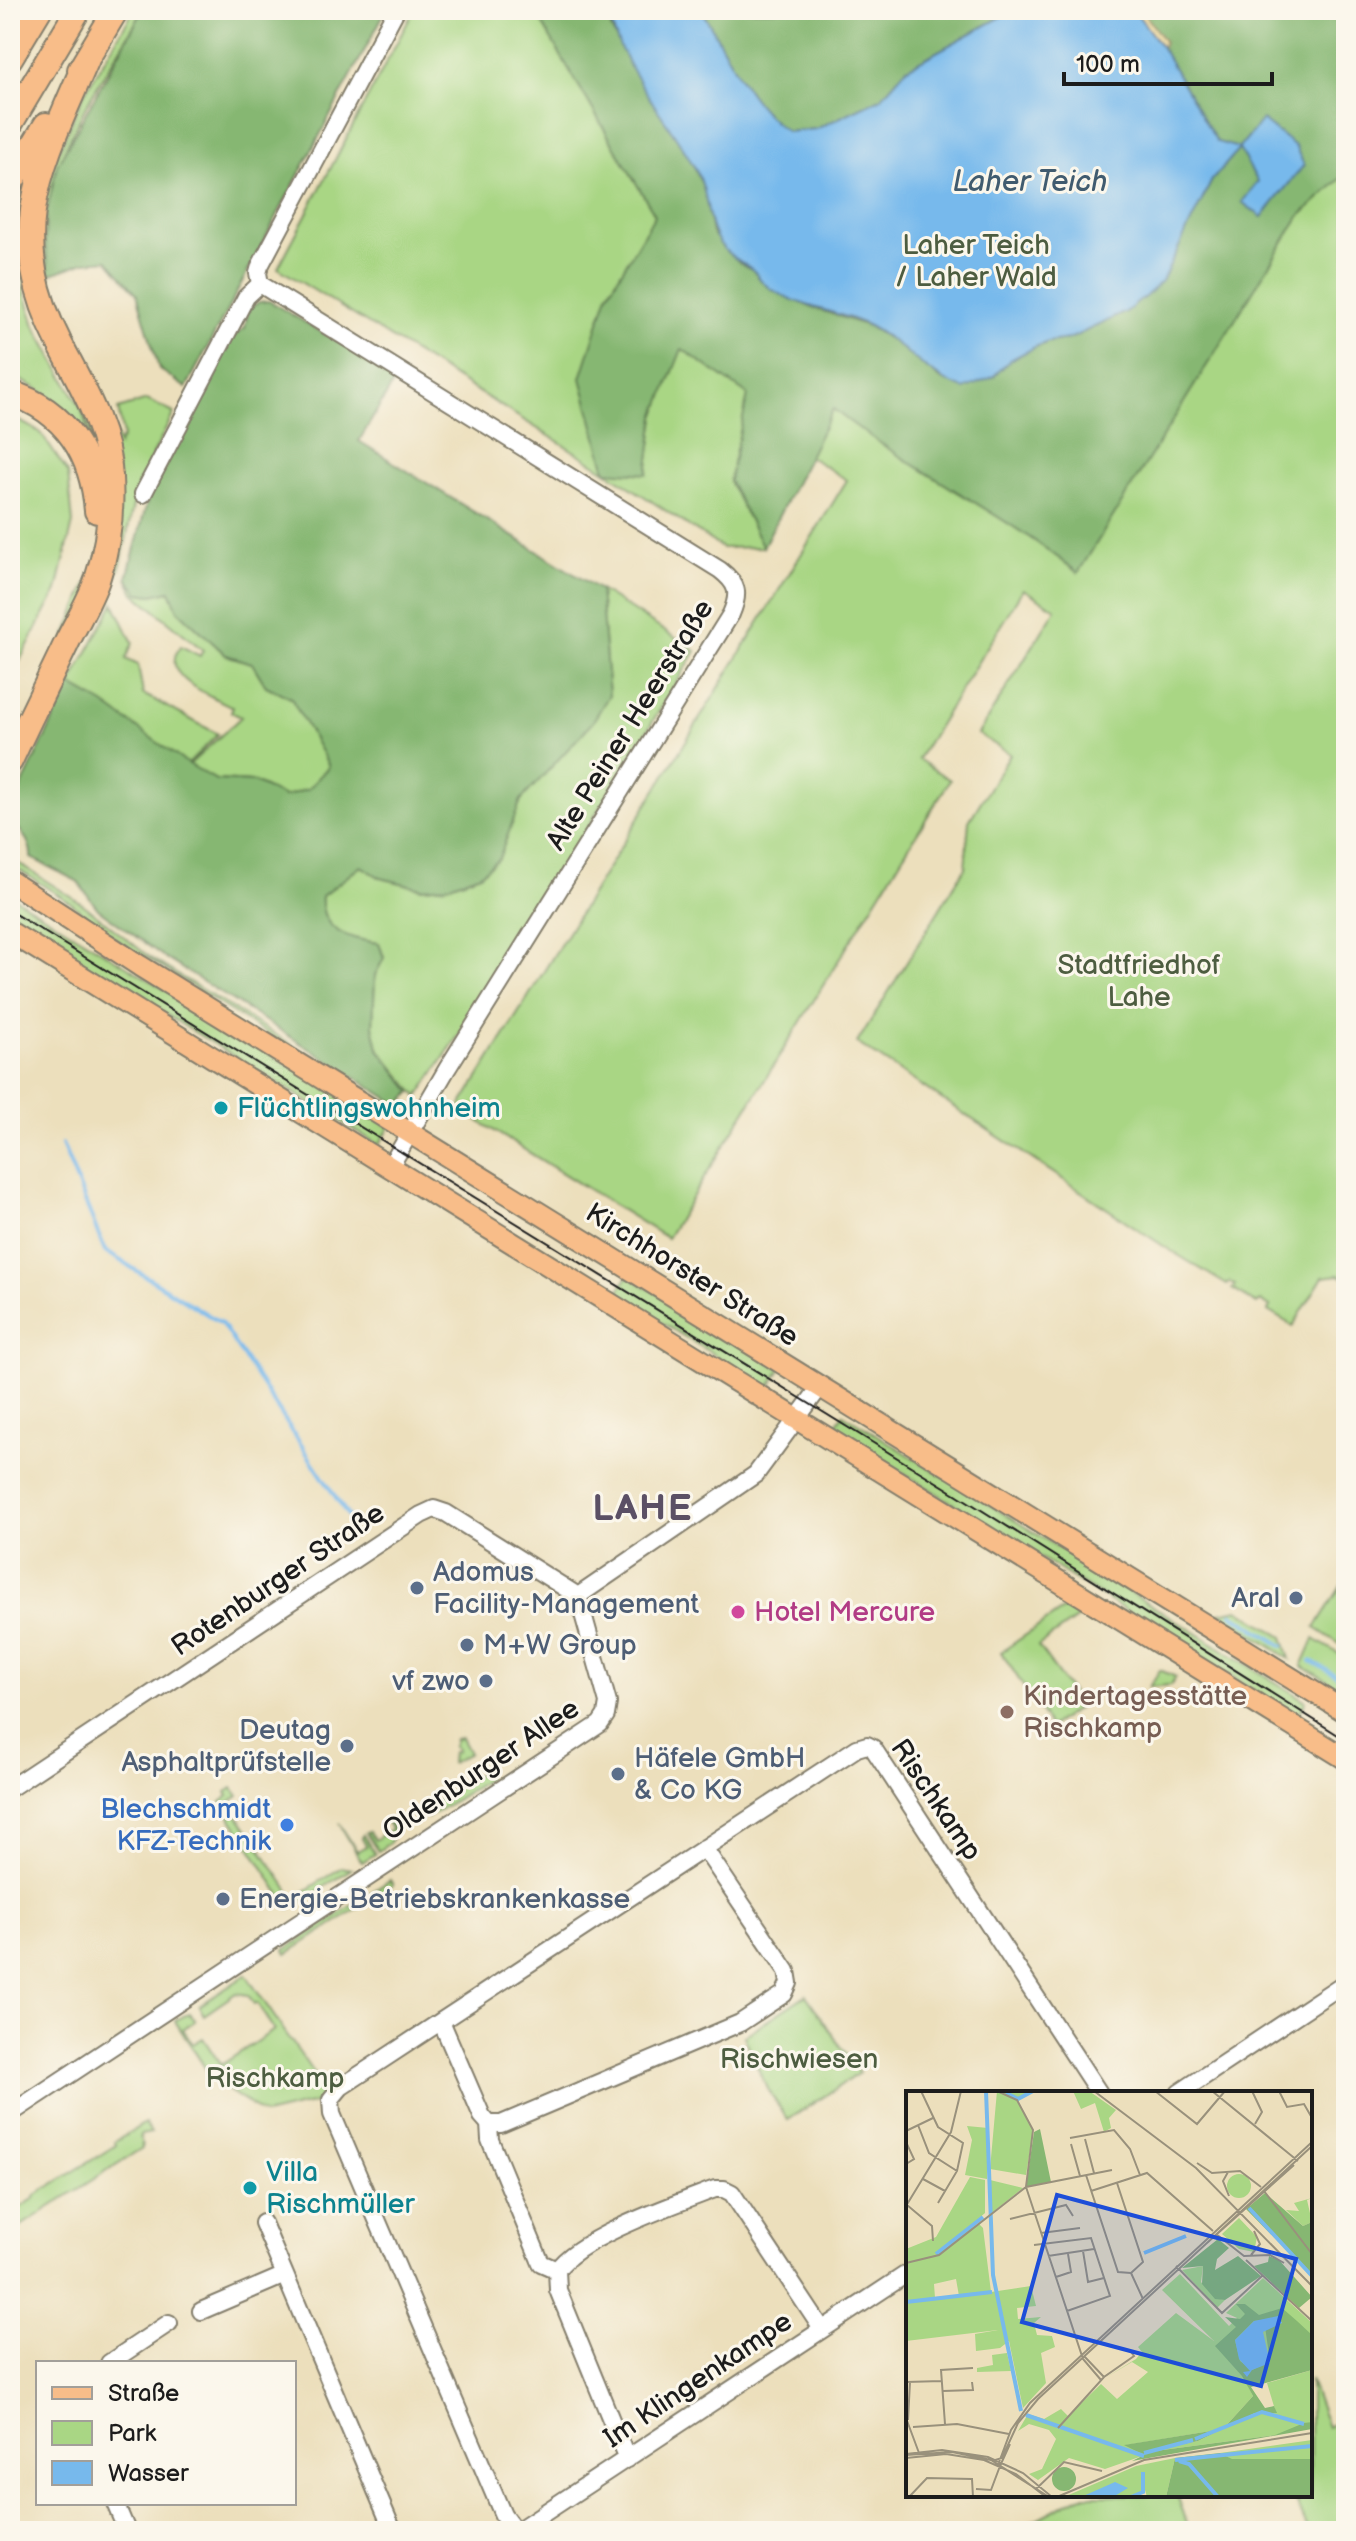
<svg xmlns="http://www.w3.org/2000/svg" width="1356" height="2541" font-family="'Balsamiq Sans',sans-serif">
<style>
.green{fill:#a9d684;stroke:#627950;stroke-width:2;fill-rule:evenodd}
.forest{fill:#86b772;stroke:#516a47;stroke-width:2}
.sand{fill:#eeda9e;stroke:#857b5d;stroke-width:2}
.water{fill:#77b9ec;stroke:#4a6a84;stroke-width:2}
.lines{fill:none;stroke-linecap:round;stroke-linejoin:round}
.stream{stroke:#77b9ec;stroke-width:4}
.minor-casing{stroke:#847e6c;stroke-width:20}
.major-casing{stroke:#847e6c;stroke-width:24}
.highway-casing{stroke:#847e6c;stroke-width:28}
.minor{stroke:#fff;stroke-width:16}
.major{stroke:#f8bd89;stroke-width:20}
.highway{stroke:#f8bd89;stroke-width:24}
.tram{stroke:#1c1c1c;stroke-width:2}
.culture-dot{fill:#0f9aa8;stroke:#fbf7ec;stroke-width:3}
.service-dot{fill:#5c6f8a;stroke:#fbf7ec;stroke-width:3}
.hotel-dot{fill:#d1479c;stroke:#fbf7ec;stroke-width:3}
.education-dot{fill:#8d6e63;stroke:#fbf7ec;stroke-width:3}
.shop-dot{fill:#3f7fe0;stroke:#fbf7ec;stroke-width:3}
.labels{text-anchor:middle;dominant-baseline:central;stroke-width:6;stroke-linejoin:round;paint-order:stroke}
.park-label{font-size:28px;fill:#4d5d40;stroke:#fbf7ec}
.street-label{font-size:28px;fill:#1c1c1c;stroke:#fbf7ec}
.culture-label{font-size:28px;fill:#0d838f;stroke:#fbf7ec;text-anchor:start}
.service-label{font-size:28px;fill:#4e5e75;stroke:#fbf7ec;text-anchor:start}
.hotel-label{font-size:28px;fill:#b23c85;stroke:#fbf7ec;text-anchor:start}
.education-label{font-size:28px;fill:#785e54;stroke:#fbf7ec;text-anchor:start}
.shop-label{font-size:28px;fill:#366cbe;stroke:#fbf7ec;text-anchor:end}
.water-label{font-size:30px;font-style:italic;fill:#405b6f;stroke:#fbf7ec}
.district-label{font-size:36px;font-weight:bold;letter-spacing:2px;fill:#5b5065;stroke:#fbf7ec}
.inset-river{fill:none;stroke:#77b9ec;stroke-width:4}
.inset-road{fill:none;stroke:#99917c;stroke-width:2}
.view{fill:#1d4ed8;fill-opacity:0.15;stroke:#1d4ed8;stroke-width:4}
.inset-edge{fill:none;stroke:#1c1c1c;stroke-width:4}
</style>
<rect width="100%" height="100%" fill="#fbf7ec"/>
<filter id="ink" filterUnits="userSpaceOnUse"><feTurbulence type="fractalNoise" baseFrequency=".0125" numOctaves="2"/><feDisplacementMap in="SourceGraphic" scale="16" xChannelSelector="R" yChannelSelector="G"/><feConvolveMatrix kernelMatrix="1 2 1 2 8 2 1 2 1" color-interpolation-filters="sRGB"/></filter>
<filter id="wash" filterUnits="userSpaceOnUse"><feTurbulence type="fractalNoise" baseFrequency=".006" numOctaves="4" result="noise"/><feDisplacementMap in="SourceGraphic" scale="32" xChannelSelector="R" yChannelSelector="G"/><feGaussianBlur stdDeviation="1.8" result="paint"/><feColorMatrix in="noise" values="0 0 0 0 0 0 0 0 0 0 0 0 0 0 0 0 0 1.4 0 .05"/><feComposite in="paint" operator="in"/></filter>
<g filter="url(#wash)">
<rect width="100%" height="100%" fill="#ecdfbc"/>
<path class="green" d="M134,10H143C89,103 17,192 57,305C75,353 105,395 119,445L123,436L118,409L147,400L174,413L137,486L121,564L114,581L10,793V772L117,510L47,302L37,200L84,94Z
M414,10H1282L1346,112V1279L1339,1275L1323,1277L1293,1326L1268,1311L1270,1307L1260,1301L1257,1304L1232,1289L1235,1285L1229,1282L1227,1285L1165,1247L857,1043L965,868L969,821L1010,754L978,734L1056,609L1023,589L918,759L950,780L667,1238L459,1109L847,480L744,416L729,481L763,547L722,548L606,471L278,268ZM599,325L672,371L655,417L647,473Z
M14,213L15,260L35,326L81,408L92,445C67,410 52,392 10,376V221Z
M10,416L40,432L68,473L73,523L57,591L10,679Z
M127,578L139,593L152,595L170,591L178,610L226,655L252,663L266,686L291,698L330,766L308,789L284,797L254,782L216,780L189,765L241,717L231,712L233,707C217,699 170,681 175,658C175,653 179,650 181,646L200,656L203,650L134,593Z
M600,590L696,651L474,1012L418,1097L378,1048L373,1026L375,975L384,958L379,943C349,939 319,932 322,896L361,866L381,878L422,888L447,886L480,874L499,858L521,800L609,695Z
M114,603L133,643L126,659L138,665L143,694L218,734L188,764L70,685Z
M12,859L84,905L152,959L401,1112L386,1109L121,942L71,903L10,864Z
M10,895L390,1127L379,1145L10,919Z
M628,1276L781,1369L769,1388L616,1295Z
M843,1414L1306,1701L1297,1717L833,1429Z
M1346,1578V1648L1315,1628Z
M1064,1609L1079,1617L1038,1646L1081,1706L1050,1727L1001,1652Z
M1238,1609L1283,1637L1290,1659L1220,1613Z
M1314,1639L1346,1658V1691L1302,1666Z
M1160,1670L1176,1677L1171,1685L1149,1687Z
M461,1738L469,1753L451,1763L452,1752H456L457,1749L453,1747L455,1739Z
M483,1771L488,1779L427,1818L422,1811Z
M233,1788L239,1796L227,1804L235,1815L237,1814L294,1898L342,1867L351,1869L290,1909L221,1802L229,1796L227,1792Z
M388,1819L394,1828L391,1842L378,1851L366,1833L369,1832L375,1840L391,1829L386,1820Z
M339,1823L357,1851L366,1846L361,1837L363,1835L375,1854L362,1862Z
M390,1880L393,1885L287,1954L285,1950Z
M246,1975L331,2099L265,2115L213,2080L175,2021L189,2013L195,2021L183,2029L193,2044L203,2038L221,2065L274,2030L257,2003L254,2004L248,1995L236,1993L204,2015L199,2006Z
M806,1995L859,2073L788,2120L767,2089L744,2036Z
M145,2123L151,2133L140,2135L142,2148L10,2233V2214L35,2198L34,2196L116,2145L115,2142Z
M1310,2380L1327,2427L1346,2417V2531H1309L1293,2495H1310Z
M1082,2495H1177L1190,2531H1014Z"/>
<path class="forest" d="M143,10H386L186,388L159,369L137,294L108,260L85,262L49,275L45,241L46,216L57,165Z
M534,10H609L611,29L647,93L687,152L704,188L712,233L739,262L753,270L763,283L808,306L868,326L895,343L943,381L993,377L1010,360L1035,347L1048,342L1069,339L1126,312L1162,280L1212,180L1239,149L1217,142L1162,48L1134,10H1346V174L1299,217L1078,573C1001,511 910,470 833,409L763,547L729,481L748,395L682,349L655,417L647,474L606,471L581,378L608,294L655,215Z
M701,10H1014L907,68L881,98L816,129L786,132C745,101 728,52 701,10Z
M269,301L397,377L359,441L600,590L609,695L592,723L521,800L499,858L480,874L447,886L422,888L381,878L361,866L322,896C319,931 349,939 379,943L384,958L375,975L373,1026L378,1048L412,1092L399,1105L168,960L98,909L77,881L31,858C32,843 22,833 13,822L16,798L70,685L104,704L182,760L216,780L254,782L284,797L308,789L329,766L291,698L266,686L252,663L226,655L178,610L170,591L152,595L139,593L127,578L149,495L229,340L245,328L248,309L259,302Z"/>
<path class="sand" d="M1134,10H1142L1164,41L1162,48Z"/>
<path class="water" d="M609,10H701C728,52 745,102 787,132L816,129L881,98L907,68L1014,10H1134L1162,48L1217,142L1239,148L1262,120L1295,146L1304,165L1262,217L1242,202L1258,182L1239,149L1212,180L1162,281L1146,296L1126,312L1069,339L1048,342L1035,347L1010,360L993,377L964,389C926,376 903,343 867,325C834,309 796,308 766,285C760,281 758,275 754,271C745,263 733,259 724,249C705,228 710,200 699,176C674,124 616,66 609,10Z"/>
<g class="lines">
<path class="stream" d="M62,1144L105,1251L221,1323L352,1522
M1232,1614L1283,1646
M1311,1661L1346,1681"/>
</g>
</g>
<g filter="url(#ink)">
<g class="lines">
<defs>
<path id="minor" d="M143,494L246,297L260,284
M390,1167L447,1069L731,614C740,593 738,584 720,570L260,284L258,273L260,266L396,10
M578,1596L756,1474L820,1387
M10,1788L421,1515L434,1509L446,1513L578,1596
M441,2021L482,2116L489,2124L490,2140L541,2263L557,2270
M1179,2093L1346,1982
M10,2114L600,1724L606,1715L608,1703L578,1596
M489,2124H501L740,2023L784,1994L789,1983L787,1971L704,1848
M263,2223L393,2531
M201,2311L285,2275
M109,2363L169,2323
M627,2459L558,2290L557,2270C579,2237 676,2204 715,2189H724L732,2193L822,2329
M115,2503L127,2531
M515,2531L503,2515L332,2114L331,2099L341,2087L857,1748L867,1745L873,1748L1099,2093
M517,2531L908,2273"/>
<path id="major" d="M10,881L140,966L1346,1712
M10,932L1346,1759"/>
<path id="highway" d="M10,58L39,10
M80,70L116,10
M10,124L78,10
M10,184L46,125
M10,393C66,410 93,456 97,511
M10,761C29,720 49,680 68,640C78,620 90,600 97,580C108,547 112,512 110,478C108,428 81,385 59,342C2,231 43,162 87,59"/>
</defs>
<use href="#minor" class="minor-casing"/>
<use href="#major" class="major-casing"/>
<use href="#highway" class="highway-casing"/>
<use href="#minor" class="minor"/>
<use href="#major" class="major"/>
<use href="#highway" class="highway"/>
<path class="tram" d="M10,911L956,1494L1346,1740"/>
</g>
</g>
<g class="culture-dot">
<circle cx="221" cy="1108" r="8"/>
<circle cx="250" cy="2188" r="8"/>
</g>
<g class="service-dot">
<circle cx="417" cy="1588" r="8"/>
<circle cx="1296" cy="1598" r="8"/>
<circle cx="467" cy="1645" r="8"/>
<circle cx="486" cy="1681" r="8"/>
<circle cx="347" cy="1746" r="8"/>
<circle cx="618" cy="1774" r="8"/>
<circle cx="223" cy="1899" r="8"/>
</g>
<circle class="hotel-dot" cx="738" cy="1612" r="8"/>
<circle class="education-dot" cx="1007" cy="1712" r="8"/>
<circle class="shop-dot" cx="287" cy="1825" r="8"/>
<g class="labels">
<g class="park-label">
<text x="976" y="245">Laher Teich<tspan x="976" dy="32">/ Laher Wald</tspan></text>
<text x="1139" y="965">Stadtfriedhof<tspan x="1139" dy="32">Lahe</tspan></text>
<text x="799" y="2059">Rischwiesen</text>
<text x="275" y="2078">Rischkamp</text>
</g>
<g class="street-label">
<text transform="translate(630 725) rotate(-58)">Alte Peiner Heerstraße</text>
<text transform="translate(692 1275) rotate(32)">Kirchhorster Straße</text>
<text transform="translate(278 1580) rotate(-34)">Rotenburger Straße</text>
<text transform="translate(481 1770) rotate(-34)">Oldenburger Allee</text>
<text transform="translate(936 1800) rotate(56)">Rischkamp</text>
<text transform="translate(698 2380) rotate(-34)">Im Klingenkampe</text>
</g>
<g class="culture-label">
<text x="237" y="1108">Flüchtlingswohnheim</text>
<text x="266" y="2172">Villa<tspan x="266" dy="32">Rischmüller</tspan></text>
</g>
<g class="service-label">
<text x="433" y="1572">Adomus<tspan x="433" dy="32">Facility-Management</tspan></text>
<text x="1280" y="1598" text-anchor="end">Aral</text>
<text x="483" y="1645">M+W Group</text>
<text x="470" y="1681" text-anchor="end">vf zwo</text>
<text x="331" y="1730" text-anchor="end">Deutag<tspan x="331" dy="32">Asphaltprüfstelle</tspan></text>
<text x="634" y="1758">Häfele GmbH<tspan x="634" dy="32">&amp; Co KG</tspan></text>
<text x="239" y="1899">Energie-Betriebskrankenkasse</text>
</g>
<g class="hotel-label">
<text x="754" y="1612">Hotel Mercure</text>
</g>
<g class="education-label">
<text x="1023" y="1696">Kindertagesstätte<tspan x="1023" dy="32">Rischkamp</tspan></text>
</g>
<g class="shop-label">
<text x="271" y="1809">Blechschmidt<tspan x="271" dy="32">KFZ-Technik</tspan></text>
</g>
<g class="water-label">
<text x="1030" y="182">Laher Teich</text>
</g>
<g class="district-label">
<text x="643" y="1509">LAHE</text>
</g>
</g>
<g transform="translate(906 2091)">
<rect width="406" height="406" fill="#ecdfbc"/>
<path d="M91,0H126L111,9L127,40L120,84L84,78ZM167,0H183L210,19L203,27L205,37L198,41L189,12L175,18ZM61,35L82,37L81,88L59,84L66,49ZM321 95a12 12 0 1 1 24 0a12 12 0 1 1-24 0ZM64,86L79,89V122L57,141L73,133L77,137L85,201L125,195L130,215L111,217L112,228L135,226L128,232L131,244L146,245L149,256L135,262L140,292L117,317L103,250L94,257L70,260L69,243L92,239L0,250V158L30,146ZM50,188L53,205L29,207L28,193ZM84,89L117,97L83,124V122ZM406,107L401,109L406,131L397,135L380,119L393,120L388,112ZM333,127L351,146L348,161L333,158L316,143ZM297,175L295,191L309,207L319,209L311,217L276,179ZM274,183L323,235L331,227L320,222L357,187L406,232V273L341,293L347,305L317,338L220,354L239,364L199,378L163,367L132,389L123,383L136,378L150,348L143,339L123,333L112,340L122,323L138,328L155,318L162,325L195,293L211,308L242,281L226,271L199,287L230,268L236,261L232,256L270,222L308,250L256,199ZM101,262L105,280L71,281V277L87,274L86,264ZM406,279V331L370,344L249,360L292,350L349,322H370L361,292ZM406,349V368H325L314,362ZM269,367L260,406H241L239,399L221,406H158L230,375Z" fill="#a9d684" fill-rule="evenodd"/>
<path d="M134,38L145,91L120,96L128,41ZM359,102L397,135L406,131V185L340,118ZM312,148L323,157L311,168L309,179L332,165L355,185L319,209L309,208L296,193L297,175L276,177ZM363,165L373,169L406,206L393,217L348,175L362,171ZM330,213H339L353,224L376,217L391,230L406,244V279L345,296L359,317L368,315L371,322H349L292,350L249,360L369,344L398,332L406,331V338L226,370L238,364L218,354L317,338L347,305L336,285L309,255L330,236L319,226L334,228L339,223ZM358,229L364,270L346,279L334,270L329,249L348,230ZM314,362L326,368H406V406H260L269,367ZM146 388a12 12 0 1 1 24 0a12 12 0 1 1-24 0Z" fill="#86b772" fill-rule="evenodd"/>
<path d="M372,225L376,232L357,241L364,272L346,279L341,286L337,281L344,280L333,268L329,249L348,230ZM209,391L222,397L207,406H175Z" fill="#77b9ec"/>
<path class="inset-river" d="M80,0L87,184L115,320M100,2L112,8L127,0M343,117L406,185M238,162L280,145M30,163L77,126M0,211L86,201M120,324L238,365M289,348L356,321L398,333M238,362L287,349M269,369L406,355M273,370L283,373L312,406M225,406L237,401V381"/>
<path class="inset-road" d="M15,0L32,36L57,52L51,80L32,112M91,0L111,9L127,39L120,96L177,268L195,289M188,0L290,77L406,195M249,0L291,33L319,0M306,0L392,70M346,0L356,21L349,33M373,0L381,16L398,13L406,27M12,34L23,62L51,80M0,40L27,27M164,47L208,39L224,58L234,84M179,48L188,82M0,51L8,68L0,73M165,53L174,85M291,72L306,82L334,80L355,96M322,81L317,90L323,105M180,84L212,181L225,182M17,88L39,100M211,92L237,171L225,182M185,100L241,82L307,140M358,100L406,163M1,114L26,135L27,150M0,115L45,41L55,0M104,128L160,114L167,125M135,142L174,137M310,143L338,165L364,164L378,172M301,152L388,74M128,154L185,147L204,205L161,220M177,160L182,191L198,187M345,164L354,153L348,140M142,165L188,158M340,169L406,230M0,172L33,164L120,96L206,79M270,175L316,222L356,185M225,182L237,208M150,186L165,181L162,163M178,265L198,286M0,291L36,290M37,300L67,299L66,291M0,327L13,362M2,329L4,291M39,333L35,279L67,277M7,336L51,333L103,343M152,337L198,286L228,265L225,261M0,363L36,359L82,366L117,382L146,406M0,364L46,361L85,369L143,406M0,367L40,363L78,369L110,383L140,406M86,370L96,367L112,332L132,308L406,55M92,374L105,339L124,312L406,51M94,375L104,353M70,398L85,399L94,375M130,398L158,371L196,380M3,406L21,387L66,388L67,406M151,406L238,369L406,342"/>
<path class="view" d="M151,104L390,168L355,295L116,231Z"/>
<rect width="406" height="406" class="inset-edge"/>
</g>
<rect width="1356" height="2541" fill="none" stroke="#fbf7ec" stroke-width="40"/>
<rect x="36" y="2361" width="260" height="144" fill="#fbf7ec" stroke="#a29f99" stroke-width="2"/>
<rect x="52" y="2387" width="40" height="12" fill="#f8bd89" stroke="#a29f99" stroke-width="2"/>
<text x="108" y="2401" font-size="24" fill="#1c1c1c">Straße</text>
<rect x="52" y="2421" width="40" height="24" fill="#a9d684" stroke="#a29f99" stroke-width="2"/>
<text x="108" y="2441" font-size="24" fill="#1c1c1c">Park</text>
<rect x="52" y="2461" width="40" height="24" fill="#77b9ec" stroke="#a29f99" stroke-width="2"/>
<text x="108" y="2481" font-size="24" fill="#1c1c1c">Wasser</text>
<path d="M1064 72v12h208v-12" fill="none" stroke="#1c1c1c" stroke-width="4"/>
<text x="1076" y="72" font-size="24" fill="#1c1c1c" stroke="#fbf7ec" stroke-width="6" paint-order="stroke">100 m</text>
</svg>
